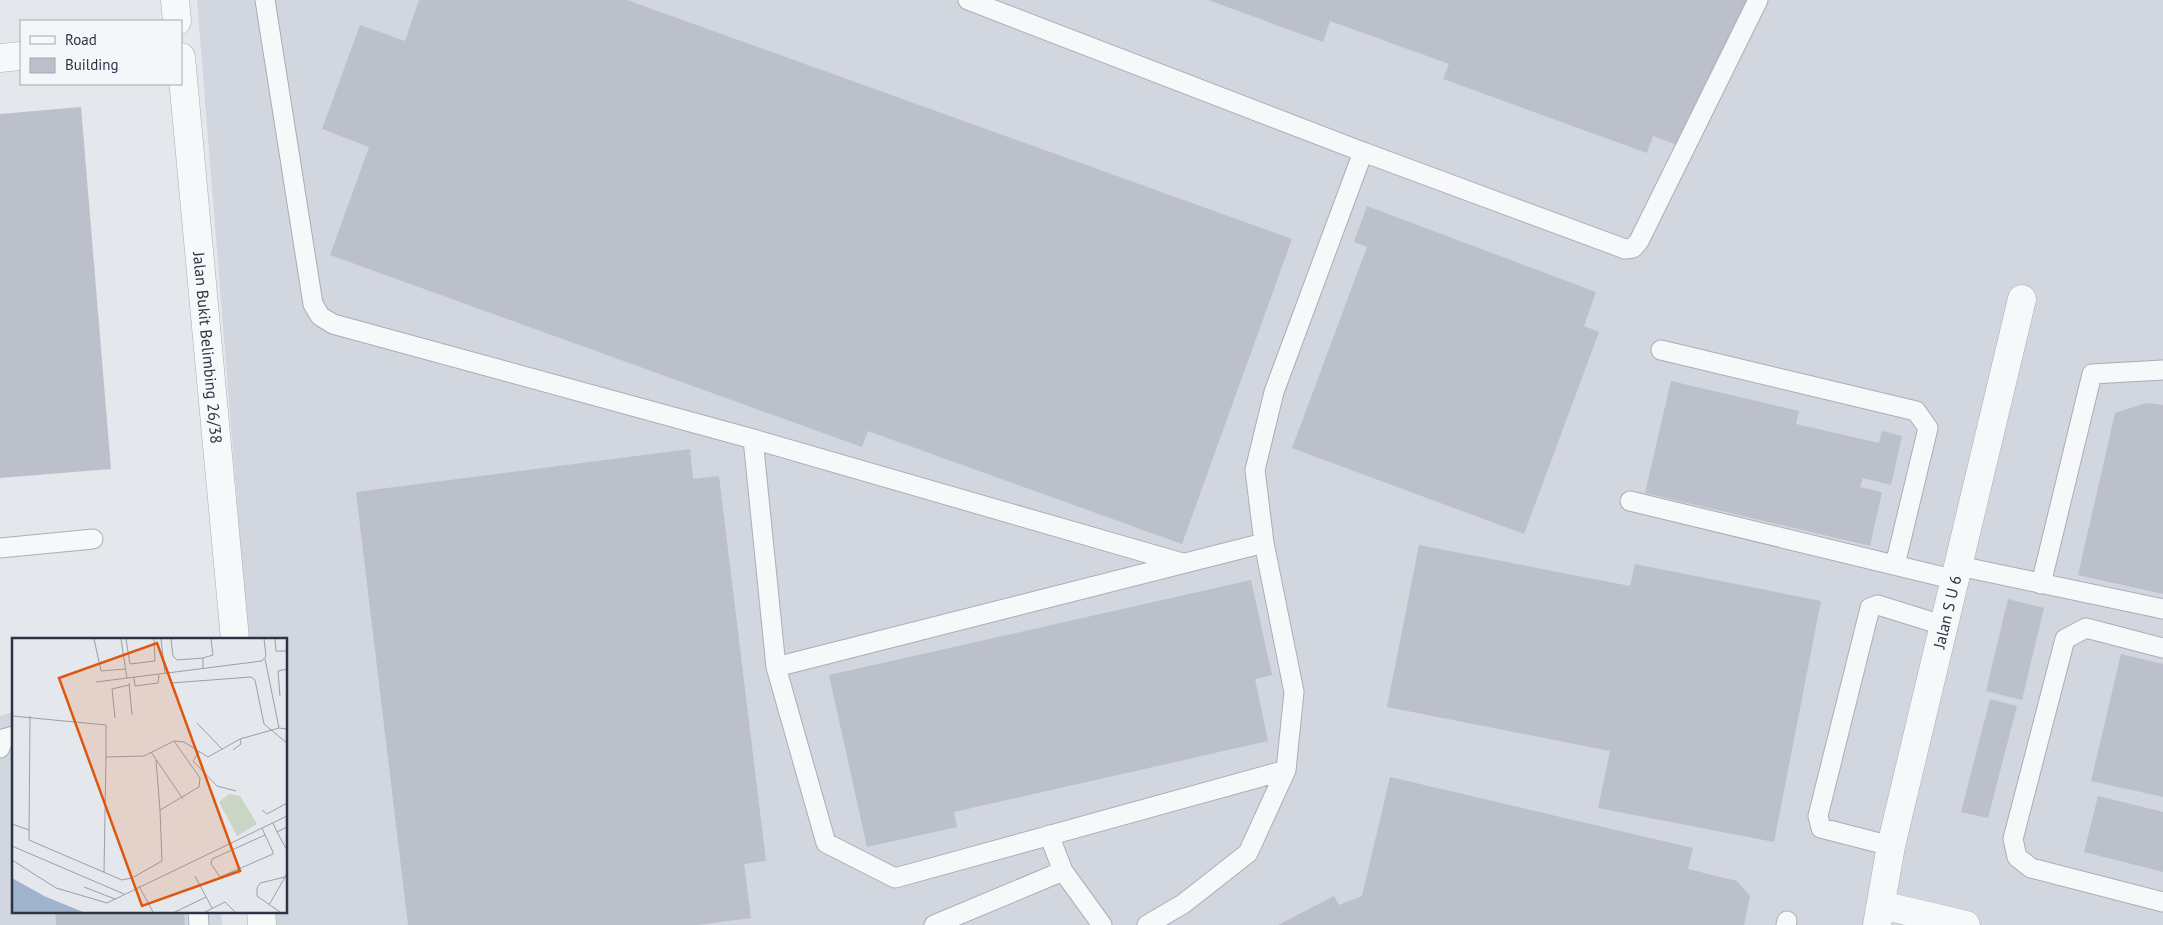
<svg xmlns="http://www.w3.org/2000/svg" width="2163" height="925" font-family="'PT Sans',sans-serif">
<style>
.built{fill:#d2d6de}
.building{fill:#bbc0ca}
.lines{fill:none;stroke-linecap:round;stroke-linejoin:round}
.service-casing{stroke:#a9aeb7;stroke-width:21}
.minor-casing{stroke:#a9aeb7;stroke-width:29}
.service{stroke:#f7f8fa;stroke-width:19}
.minor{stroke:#f7f8fa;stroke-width:28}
.labels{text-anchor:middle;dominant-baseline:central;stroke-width:4;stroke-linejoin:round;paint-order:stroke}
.street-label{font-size:16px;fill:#2b3445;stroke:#f4f6f9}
.inset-road{fill:none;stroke:#9a9fa9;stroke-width:1}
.view{fill:#df570f;fill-opacity:0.15;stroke:#df570f;stroke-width:2.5}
.inset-edge{fill:none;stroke:#2b3445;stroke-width:2.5}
</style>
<rect width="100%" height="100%" fill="#e4e7ec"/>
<path class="built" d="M197,0H2163V925H270L269,911H286V639H248Z
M14,712V911H221L222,925H0V716Z"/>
<path class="building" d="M419,0H627L1292,239L1182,544L868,431L862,447L330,255L369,147L322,129L360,25L405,41Z
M1208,0H1748L1693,151L1653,136L1647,153L1443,79L1449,64L1330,21L1323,42Z
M81,107L111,469L0,478V114Z
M1367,206L1596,292L1584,326L1599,332L1524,534L1292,448L1367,247L1354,242Z
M1671,381L1799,411L1796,424L1879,443L1882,431L1902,436L1891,485L1863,478L1860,487L1882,492L1870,546L1645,493Z
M2146,403L2163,405V594L2078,575L2115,413Z
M690,449L693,479L719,476L766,861L744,864L751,918L698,925H408L356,492Z
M1419,545L1630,586L1635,564L1821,601L1774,842L1598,808L1610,751L1387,707Z
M1251,580L1272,675L1255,679L1268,741L954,812L957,827L867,847L829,675Z
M2008,599L2044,608L2022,700L1986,691Z
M2121,654L2163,664V797L2091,781Z
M1990,699L2017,706L1988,818L1961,812Z
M1390,777L1693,848L1688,869L1737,881L1750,896L1744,925H1278L1334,896L1339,905L1362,896Z
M2098,796L2163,812V872L2084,852Z
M55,911H184L185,925H56Z"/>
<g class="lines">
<defs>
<path id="service" d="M265,0L313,304L320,316L333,324L753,439L776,667L826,843L895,878L1286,770
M968,0L1363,152
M1661,350L1916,411L1928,428L1895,565
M753,439L1182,563
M1630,501L1956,580
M0,548L93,539
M1959,566L2163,609
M2041,584L2092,374L2163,370
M2163,648L2086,628L2065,639L2013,839L2017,857L2031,868L2163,902
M776,667L1264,543
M0,748L3,739L14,736
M1049,835L1063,871
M1891,846L1821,828L1818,816L1870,608L1878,605L1945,626
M198,911L199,925
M934,925L1063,871L1102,925
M1147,925L1183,904L1248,853L1286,770L1294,692L1264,543L1255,470L1274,392L1363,152L1625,249L1633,248L1639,241L1758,0
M1786,925L1787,921"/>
<g id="minor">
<path d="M175,0L177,21"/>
<path id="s1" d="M181,57L235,639"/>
<path d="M0,58L21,56"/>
<path d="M1881,905L1966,925"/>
<path d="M261,911L262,925"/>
<path id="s2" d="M1877,925L1891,846L2022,299"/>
</g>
</defs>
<use href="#service" class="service-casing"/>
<use href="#minor" class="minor-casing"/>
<use href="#service" class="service"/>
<use href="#minor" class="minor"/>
</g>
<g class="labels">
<g class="street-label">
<text stroke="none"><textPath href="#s1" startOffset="292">Jalan Bukit Belimbing 26/38</textPath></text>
<text stroke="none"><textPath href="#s2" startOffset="321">Jalan S U 6</textPath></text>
</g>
</g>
<g transform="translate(12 638)">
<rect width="275" height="275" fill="#e4e7ec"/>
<path d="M217,156L228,158L245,186L225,198L207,164Z" fill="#c9d6c5"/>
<path d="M0,240L32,258L71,274H0Z" fill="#9fb4cc"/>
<path class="inset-road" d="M82,1L89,33L113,31M109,1L115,40M114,1L118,26L143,23L142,1M149,1L153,35M159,1L161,18L165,22L191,20V30M263,1L264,13H275M191,20L201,17L199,1M253,21L267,90M122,39L123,48L146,45L147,37M84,44L250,23L254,18L252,1M117,45L120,77M159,45L239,39L243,42L252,86L275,105M268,58L266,33L275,31M0,78L94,87V119L132,118L162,103L172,104L196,119L228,101L267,90L275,91M18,78L17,202L110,242L120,240L150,223L148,172L187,149L188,140L162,103M103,80L100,51L117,47M185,85L210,111M221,112L229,106L228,101M139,114L171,161M187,114L181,123L205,148L224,153M144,122L148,172M250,172L255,176L275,165M261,185L265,194L275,189M0,186L17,192M250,190L253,197L261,214V216L208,239L199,226L200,221L253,197M265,194L275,212M0,208L112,256M0,222L44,250L95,265L275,178M92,234L94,119M183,238L200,270M127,248L141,274M72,249L103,261M257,267L273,239M163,274L194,259M193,274L213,264L223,274M268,274L245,258V250L248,245L273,239L275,235"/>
<path class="view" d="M145,5L228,233L130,268L47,40Z"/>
<rect width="275" height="275" class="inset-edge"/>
</g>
<rect x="20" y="20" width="162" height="65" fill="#f4f6f9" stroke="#a4a8b1"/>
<rect x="30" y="36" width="25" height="8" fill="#f7f8fa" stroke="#a4a8b1"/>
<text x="65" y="45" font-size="15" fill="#2b3445">Road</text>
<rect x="30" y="58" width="25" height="15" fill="#bbc0ca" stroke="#a4a8b1"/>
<text x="65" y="70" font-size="15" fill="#2b3445">Building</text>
</svg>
